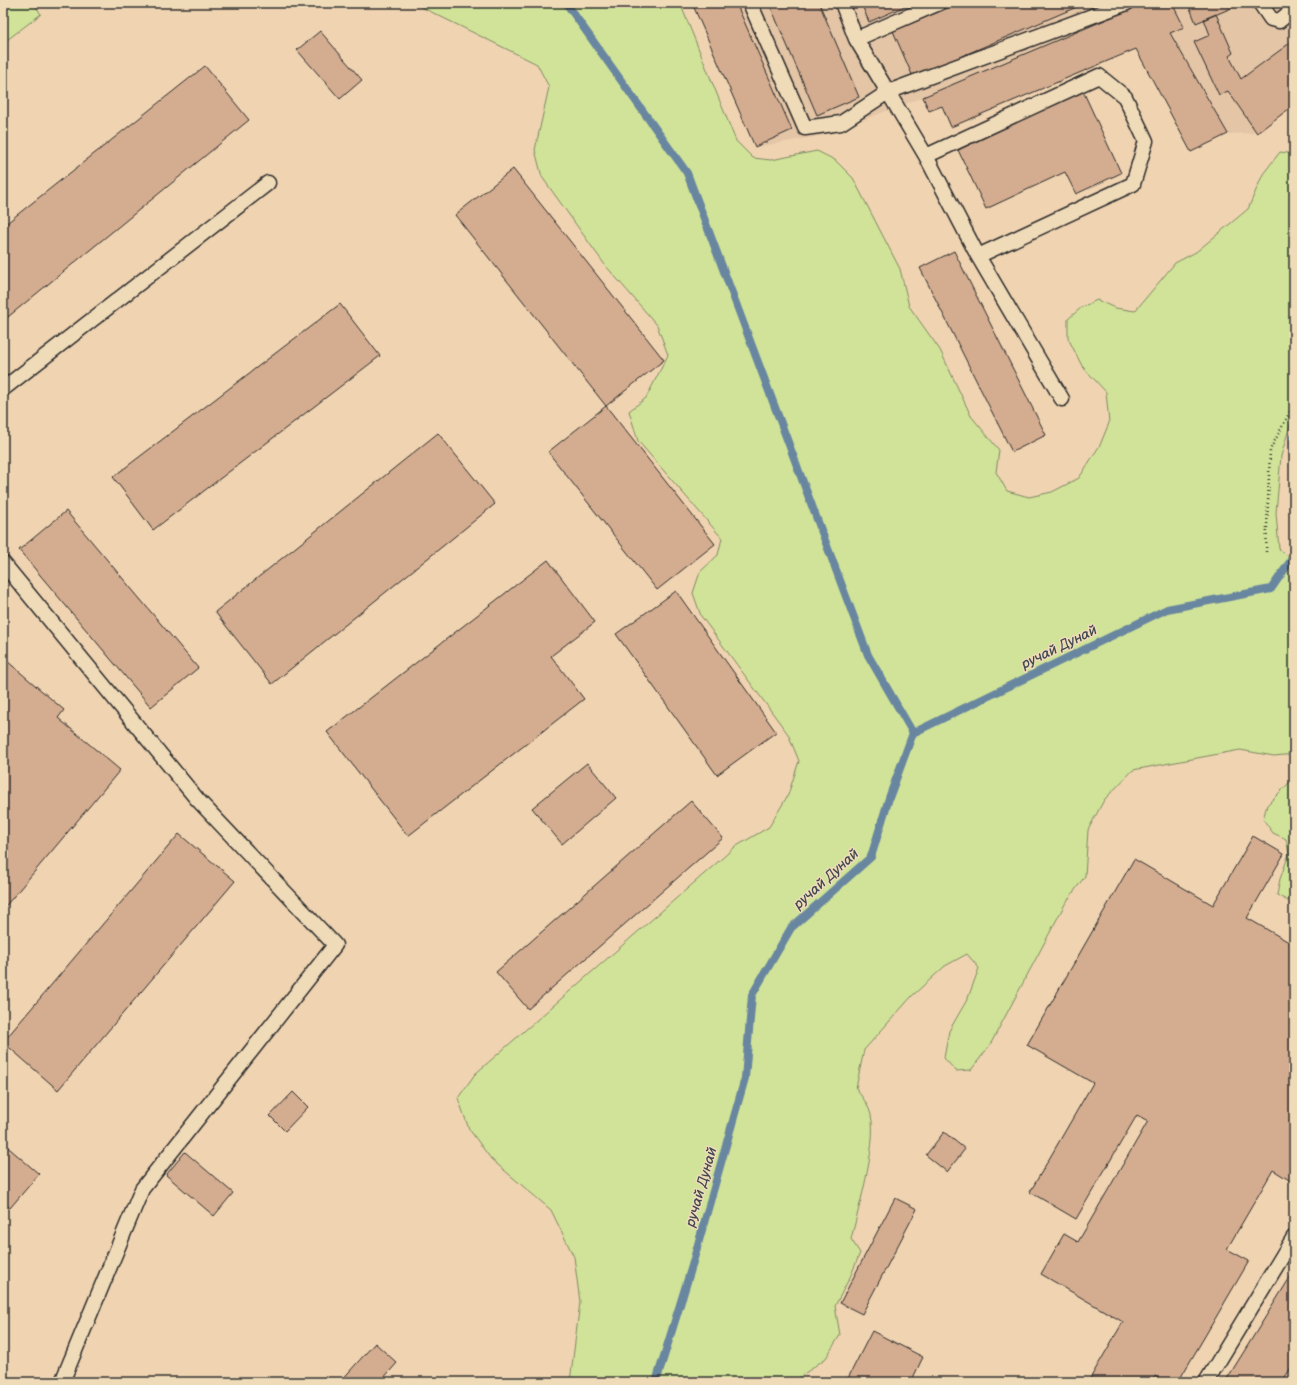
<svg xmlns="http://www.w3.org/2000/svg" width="1297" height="1385" font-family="'Balsamiq Sans',sans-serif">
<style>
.built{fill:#e4c5a6}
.green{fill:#d0e398;stroke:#7e8762}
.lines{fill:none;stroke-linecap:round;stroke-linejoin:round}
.stream{stroke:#6986a0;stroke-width:8}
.building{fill:#d4ad90;stroke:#2b2b2b}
.service-casing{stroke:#2b2b2b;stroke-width:17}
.path{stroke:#2b2b2b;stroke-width:2.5;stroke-dasharray:1 3;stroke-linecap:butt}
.service{stroke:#f0dbb9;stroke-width:14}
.labels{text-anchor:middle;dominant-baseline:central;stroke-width:3;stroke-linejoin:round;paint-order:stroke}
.water-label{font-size:14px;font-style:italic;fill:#404952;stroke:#f0dbb9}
</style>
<rect width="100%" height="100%" fill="#f0d4b2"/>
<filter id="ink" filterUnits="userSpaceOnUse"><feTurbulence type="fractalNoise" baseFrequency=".025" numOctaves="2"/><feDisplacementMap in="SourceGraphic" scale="8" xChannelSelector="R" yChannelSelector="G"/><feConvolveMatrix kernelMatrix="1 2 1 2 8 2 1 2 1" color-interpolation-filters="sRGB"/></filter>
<g filter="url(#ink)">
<path class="built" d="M692,3H1145L923,97L821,136L755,147Z
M1172,3H1294V105L1257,133L1228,134L1170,33L1184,27Z"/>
<path class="green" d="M3,3H33L41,14L3,43Z
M413,3H680L736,141L753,158L771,160L817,151L835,160L853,178L900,269L909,306L940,350L971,416L999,450L996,472L1007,491L1029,497L1052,492L1079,478L1100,445L1109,423L1106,392L1082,366L1068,338V319L1082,307L1097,300L1115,308L1135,311L1175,263L1196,252L1248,209L1263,174L1280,152L1294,154V411L1281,456L1276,513L1279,549L1290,558L1294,555V754L1274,756L1240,750L1133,770L1104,800L1088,830L1085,876L1065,904L990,1045L971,1070L956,1071L944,1058L949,1031L968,998L979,968L967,954L945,966L912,996L864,1050L856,1088C860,1095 866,1101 869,1109C881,1134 858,1210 851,1239L860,1253L851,1275L835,1306L840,1335L826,1358L793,1382H570L580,1302L574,1257L551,1210L491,1159L469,1129L458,1098L475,1074L735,847L769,827L788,795L799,761L788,734L701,616L693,593L700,572L718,555L722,538L638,441L629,411L646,398L668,355L657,325L605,265L542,177L535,150L549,87L537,64Z
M1294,778V895L1288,901L1277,895L1280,879L1289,854L1286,839L1273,833L1263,819L1267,805Z"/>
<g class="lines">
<path class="stream" d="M566,3L687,173L868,655L913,733
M1294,437V449
M656,1382L691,1269L745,1078L752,995L791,928L871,857L889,798L913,733L1167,609L1271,589L1294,556"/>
</g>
<path class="building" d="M692,3H736L792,130L755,147Z
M769,3H819L859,97L817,115Z
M861,3H912L869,22Z
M960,3H1086L913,77L893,31Z
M1145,3H1172L1184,27L1170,33L1228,134L1191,152L1136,49L951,127L942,106L929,111L923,97Z
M1188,3H1241V4L1196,23Z
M1216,14L1233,53L1229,56L1241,79L1294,40V105L1257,133L1228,91L1219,95L1194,42L1210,35L1204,19Z
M320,31L362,80L340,99L297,50Z
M205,66L249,120L3,321V226Z
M1083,91L1121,173L1076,194L1065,172L986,209L958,150Z
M513,169L664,360L606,406L455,215Z
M954,251L1046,435L1012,452L920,268Z
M340,304L380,356L153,530L113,477Z
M606,406L715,544L657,590L548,452Z
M438,433L495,504L272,684L215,612Z
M66,511L198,668L151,707L19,550Z
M548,560L595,622L551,656L584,699L408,836L327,732Z
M676,591L776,732L717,775L616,634Z
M7,661L64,710L58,718L120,770L3,909V666Z
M587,763L616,798L562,844L532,808Z
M691,801L723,838L528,1009L496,972Z
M179,834L235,881L58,1090L3,1042Z
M1253,836L1284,854L1247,918L1294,945V1183L1273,1170L1227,1249L1249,1261L1178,1382H1165L1155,1376L1152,1382H1088L1123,1322L1041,1274L1064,1234L1078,1242L1148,1121L1137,1115L1076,1219L1030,1192L1093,1083L1027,1045L1134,859L1213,905Z
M293,1092L308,1107L285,1131L270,1116Z
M944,1132L965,1149L947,1172L926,1155Z
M3,1143L39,1174L10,1208L3,1202Z
M185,1152L233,1193L214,1216L166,1175Z
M895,1198L917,1209L862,1314L840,1303Z
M1294,1271V1363L1282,1382H1225Z
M872,1331L923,1357L911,1382H846Z
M375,1343L397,1363L380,1382H340Z"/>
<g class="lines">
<defs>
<path id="service" d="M750,3L805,128L841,123L888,92L926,156L978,256L1062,399
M842,3L856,39L888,92L1127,3
M1260,3L1271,19L1279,21L1294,9
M856,39L939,3
M926,156L1099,76L1125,97L1146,141L1133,184L978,256
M3,389L268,183
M3,563L197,799L335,945L142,1189L62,1382
M1206,1382L1294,1237"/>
</defs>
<use href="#service" class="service-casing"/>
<path class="path" d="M1266,552L1270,450L1294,404"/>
<use href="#service" class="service"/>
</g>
</g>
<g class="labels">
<g class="water-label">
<text transform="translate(1059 647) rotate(-26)">ручай Дунай</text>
<text transform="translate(826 879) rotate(-42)">ручай Дунай</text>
<text transform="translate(701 1187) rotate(-74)">ручай Дунай</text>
</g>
</g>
<rect width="1297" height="1385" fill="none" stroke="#f0dbb9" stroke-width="16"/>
<rect x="8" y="8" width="1281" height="1369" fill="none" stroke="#2b2b2b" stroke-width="1.5" filter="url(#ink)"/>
</svg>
